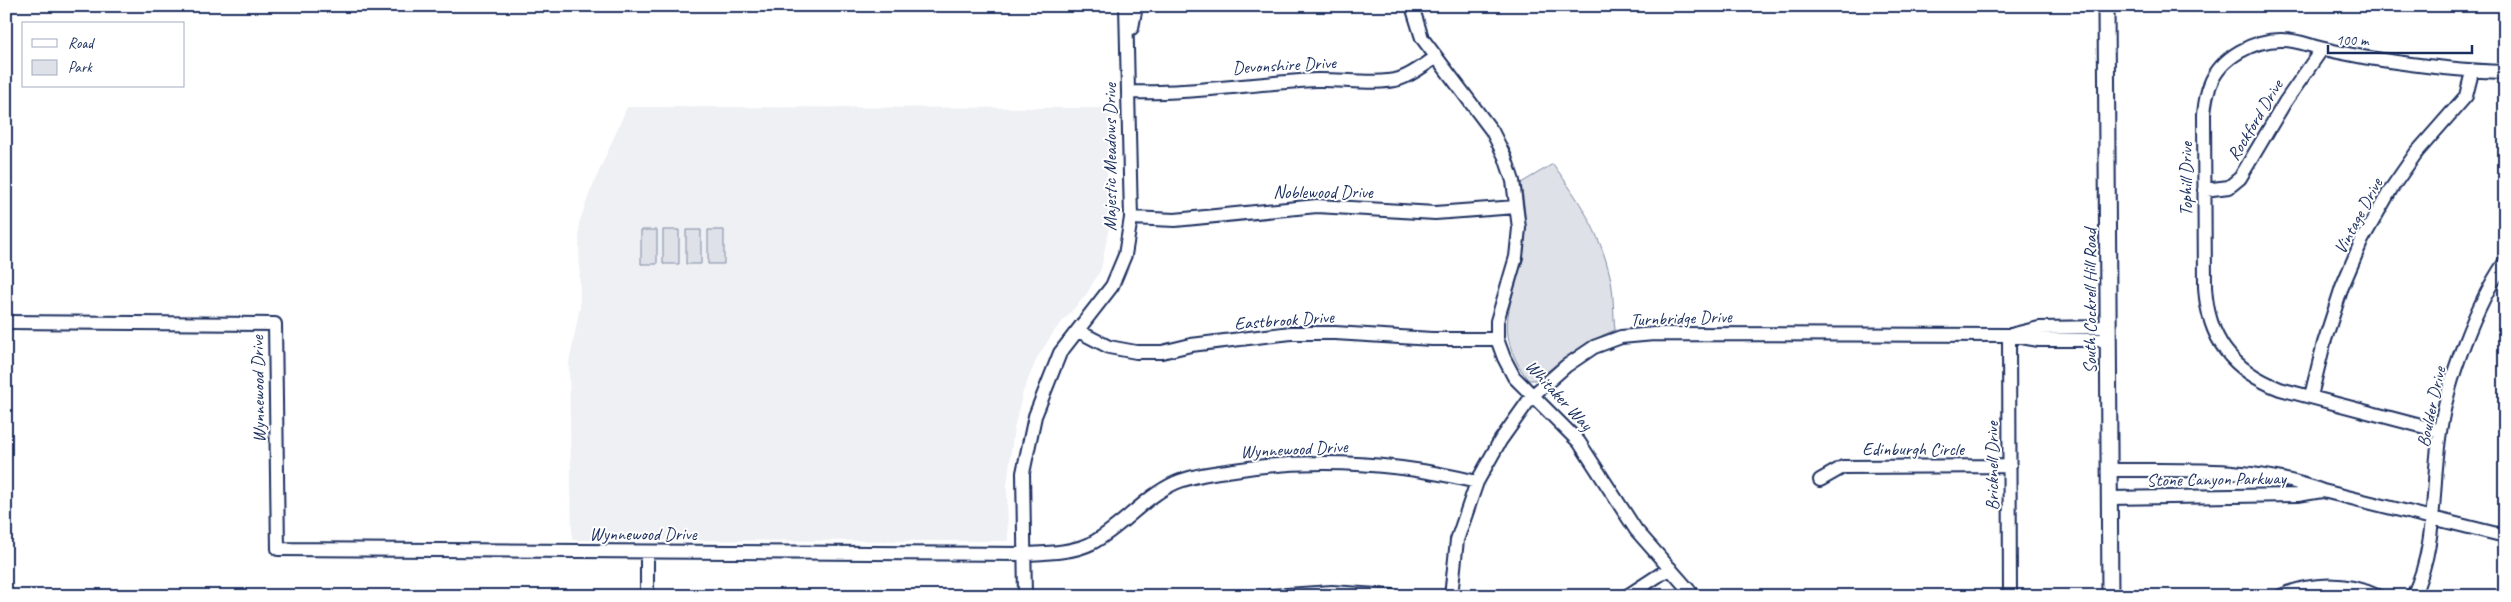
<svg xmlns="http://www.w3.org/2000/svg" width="2511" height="602" font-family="Caveat,sans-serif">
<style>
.built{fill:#eff0f4}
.green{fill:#dee1e7;stroke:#7c88a2}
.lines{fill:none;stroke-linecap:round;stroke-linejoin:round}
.minor-casing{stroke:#1b2f5e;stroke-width:16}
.major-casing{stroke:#1b2f5e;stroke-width:19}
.minor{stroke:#fff;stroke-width:12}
.major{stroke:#fff;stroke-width:15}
.labels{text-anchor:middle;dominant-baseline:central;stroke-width:4;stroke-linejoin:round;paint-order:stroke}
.street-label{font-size:18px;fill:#1b2f5e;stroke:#fff}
</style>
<rect width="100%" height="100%" fill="#fff"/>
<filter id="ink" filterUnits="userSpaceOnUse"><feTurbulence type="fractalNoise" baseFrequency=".02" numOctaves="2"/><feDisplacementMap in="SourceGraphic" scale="10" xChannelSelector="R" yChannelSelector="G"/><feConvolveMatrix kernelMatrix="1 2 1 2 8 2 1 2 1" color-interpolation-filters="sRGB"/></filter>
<g filter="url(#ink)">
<path class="built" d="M627,107L1111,108L1112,148L1107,169L1109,228L1101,269L1086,295L1055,330L1037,358L1023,392L1014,428L1007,486L1008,541L572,540L569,363L580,307L579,223L590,192Z"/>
<path class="green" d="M1553,164C1579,200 1600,232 1610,276C1614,293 1613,312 1615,330C1585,342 1562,359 1537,380H1528C1488,324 1517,302 1525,244C1527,224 1524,203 1521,183Z
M641,230H657V264H641Z
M663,230H679V264H663Z
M686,230H701V264H686Z
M708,230H724V264H708Z"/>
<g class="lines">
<defs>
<path id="minor" d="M1412,6L1422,38L1492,131L1505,157L1513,181L1519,228L1516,257L1497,321V339L1504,358L1514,377L1579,442L1636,530L1694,596
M1132,28L1136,6
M1129,92C1190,94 1254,83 1316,80C1340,79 1377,85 1399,79C1412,75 1424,65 1435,58
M2204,190L2229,187L2240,178L2285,102L2322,49
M1131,218L1175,220L1317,206L1435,213L1516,207
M6,322L275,324L278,549L1025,554C1047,553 1072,553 1092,543C1122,527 1144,497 1175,483C1191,476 1211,473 1227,471C1310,457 1395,462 1477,482
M1078,331L1109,347L1136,352H1162L1191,345L1291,333H1335L1432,339H1497
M2014,334L2039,328L2109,327
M2009,335L2010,596
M2311,396L2324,343L2342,287L2362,240L2391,189L2416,153L2466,96L2472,72
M2440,431L2280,389C2232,370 2208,339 2205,287L2204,114C2205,104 2206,94 2210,85C2220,57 2255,39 2283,40C2296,40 2308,45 2320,48C2336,52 2353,55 2369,58C2414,65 2459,71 2505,72
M2111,470C2182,471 2255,465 2323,491L2505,536
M1820,480L1843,467L2010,466
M2109,498L2298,495L2322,491
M647,552V596
M1025,596L1023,473L1035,416L1060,353L1112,286L1125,255L1131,218L1126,6
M1271,596L1332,592L1392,596
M1451,596L1457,540L1477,482L1500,441L1532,396L1566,366L1594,347L1621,337L1654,334L2009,335L2039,340H2109
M1627,596L1670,568
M2281,596C2311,582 2348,582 2377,596
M2413,596C2438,544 2431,487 2440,432C2447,381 2476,304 2505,262"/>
<path id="major" d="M2106,6L2110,596"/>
</defs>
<use href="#minor" class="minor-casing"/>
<use href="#major" class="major-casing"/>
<use href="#minor" class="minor"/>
<use href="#major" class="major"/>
</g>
</g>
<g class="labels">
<g class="street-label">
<text transform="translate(1284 65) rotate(-3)">Devonshire Drive</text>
<text transform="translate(2255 120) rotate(-59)">Rockford Drive</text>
<text transform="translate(1110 157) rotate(-90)">Majestic Meadows Drive</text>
<text transform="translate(2186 179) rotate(-90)">Tophill Drive</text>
<text x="1323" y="192">Noblewood Drive</text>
<text transform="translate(2358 216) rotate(-62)">Vintage Drive</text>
<text transform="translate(2090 301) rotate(-90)">South Cockrell Hill Road</text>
<text transform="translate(1681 318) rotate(-2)">Turnbridge Drive</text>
<text transform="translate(1284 320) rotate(-4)">Eastbrook Drive</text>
<text transform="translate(258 389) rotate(-91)">Wynnewood Drive</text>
<text transform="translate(1559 395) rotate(47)">Whitaker Way</text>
<text transform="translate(2431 407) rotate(-78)">Boulder Drive</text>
<text transform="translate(1294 449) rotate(-3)">Wynnewood Drive</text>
<text x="1913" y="449">Edinburgh Circle</text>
<text transform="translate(1992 466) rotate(-90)">Bricknell Drive</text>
<text transform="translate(2216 479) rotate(-1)">Stone Canyon Parkway</text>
<text x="643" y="534">Wynnewood Drive</text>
</g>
</g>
<rect width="2511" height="602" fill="none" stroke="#fff" stroke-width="25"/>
<rect x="12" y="12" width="2486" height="577" fill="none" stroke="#1b2f5e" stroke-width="2" filter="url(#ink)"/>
<rect x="22" y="22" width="162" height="65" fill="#ffffff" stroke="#a4acbf"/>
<rect x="32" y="39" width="25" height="8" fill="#ffffff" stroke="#a4acbf"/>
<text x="68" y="48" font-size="15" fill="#1b2f5e">Road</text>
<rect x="32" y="60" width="25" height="15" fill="#dee1e7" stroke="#a4acbf"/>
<text x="68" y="72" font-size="15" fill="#1b2f5e">Park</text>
<path d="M2328 45v8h144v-8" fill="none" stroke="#1b2f5e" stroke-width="2.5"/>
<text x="2336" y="45" font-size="15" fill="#1b2f5e" stroke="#ffffff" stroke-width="4" paint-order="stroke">100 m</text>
</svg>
